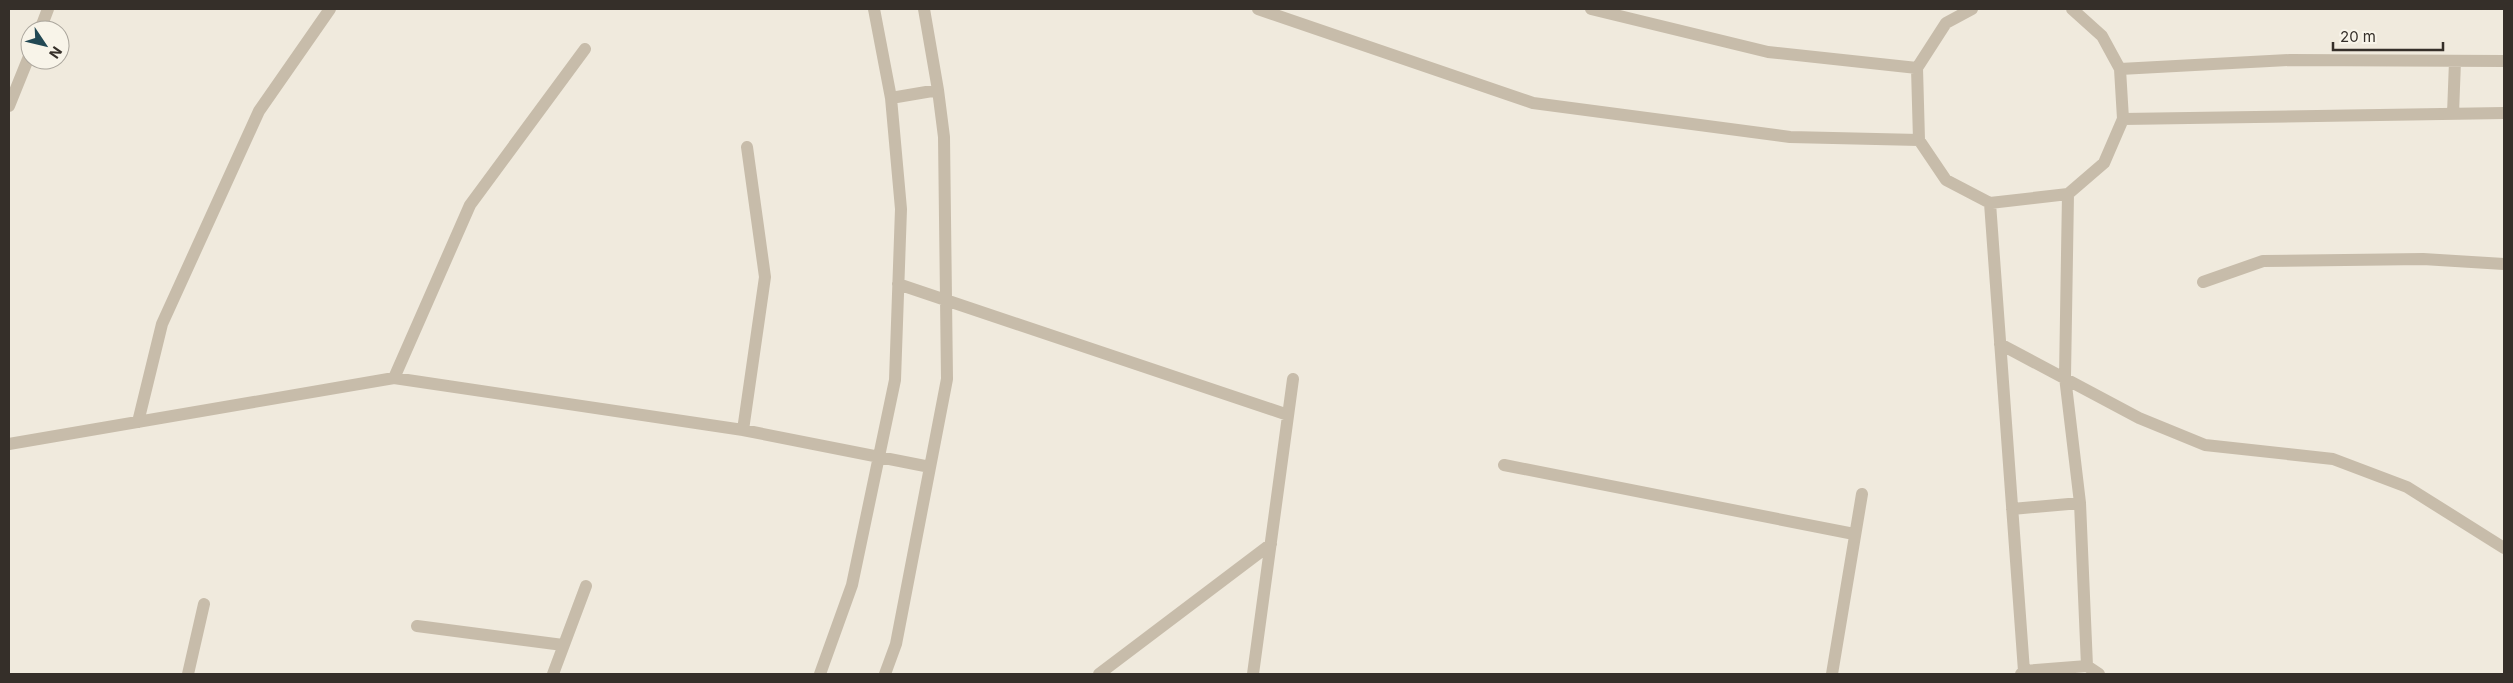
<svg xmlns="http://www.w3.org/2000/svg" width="2513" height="683" font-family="Inter,sans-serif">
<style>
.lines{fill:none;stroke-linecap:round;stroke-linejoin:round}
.minor{stroke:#c7bcaa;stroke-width:12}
</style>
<rect width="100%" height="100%" fill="#f0eadd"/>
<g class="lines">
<path class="minor" d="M1258,9L1533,103L1790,137L1919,140
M1591,9L1768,52L1917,68
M1972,9L1946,23L1917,68L1919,140L1946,180L1990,203L2068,194L2104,163L2123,119L2120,69L2102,36L2072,9
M40,30L48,9
M2120,69L2290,60L2504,61
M891,98L938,90
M9,106L30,54
M2453,114L2455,61
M2123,119L2504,113
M2068,194L2065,377L2080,503L2087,666
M1990,203L2024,671
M2203,282L2263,261L2423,259L2504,264
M898,284L1288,415
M2000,344L2139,418L2205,445L2333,459L2407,487L2504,548
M394,378L470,205L585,49
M138,422L162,324L259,111L330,9
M743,430L765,277L747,147
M9,444L394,378L743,430L930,467
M1504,465L1854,534
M2012,509L2080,503
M417,626L563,645
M188,674L204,604
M553,674L586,586
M820,674L852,585L895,380L901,209L891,98L874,9
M885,674L896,644L947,379L944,137L938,90L924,9
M1099,674L1271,544
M1253,674L1293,379
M1832,674L1862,494
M2021,674L2024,671L2087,666L2099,674"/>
</g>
<rect width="2513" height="683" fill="none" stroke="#352f29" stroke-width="20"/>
<g transform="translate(45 45) rotate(125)"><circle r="24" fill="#f8f4e9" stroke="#aaa59c"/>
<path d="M0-4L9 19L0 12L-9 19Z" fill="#224854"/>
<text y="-8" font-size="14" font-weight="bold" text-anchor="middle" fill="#352f29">N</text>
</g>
<path d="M2333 42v8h110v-8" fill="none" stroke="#352f29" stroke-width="2.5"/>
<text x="2340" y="42" font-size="15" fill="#352f29" stroke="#f8f4e9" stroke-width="4" paint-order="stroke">20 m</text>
</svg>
